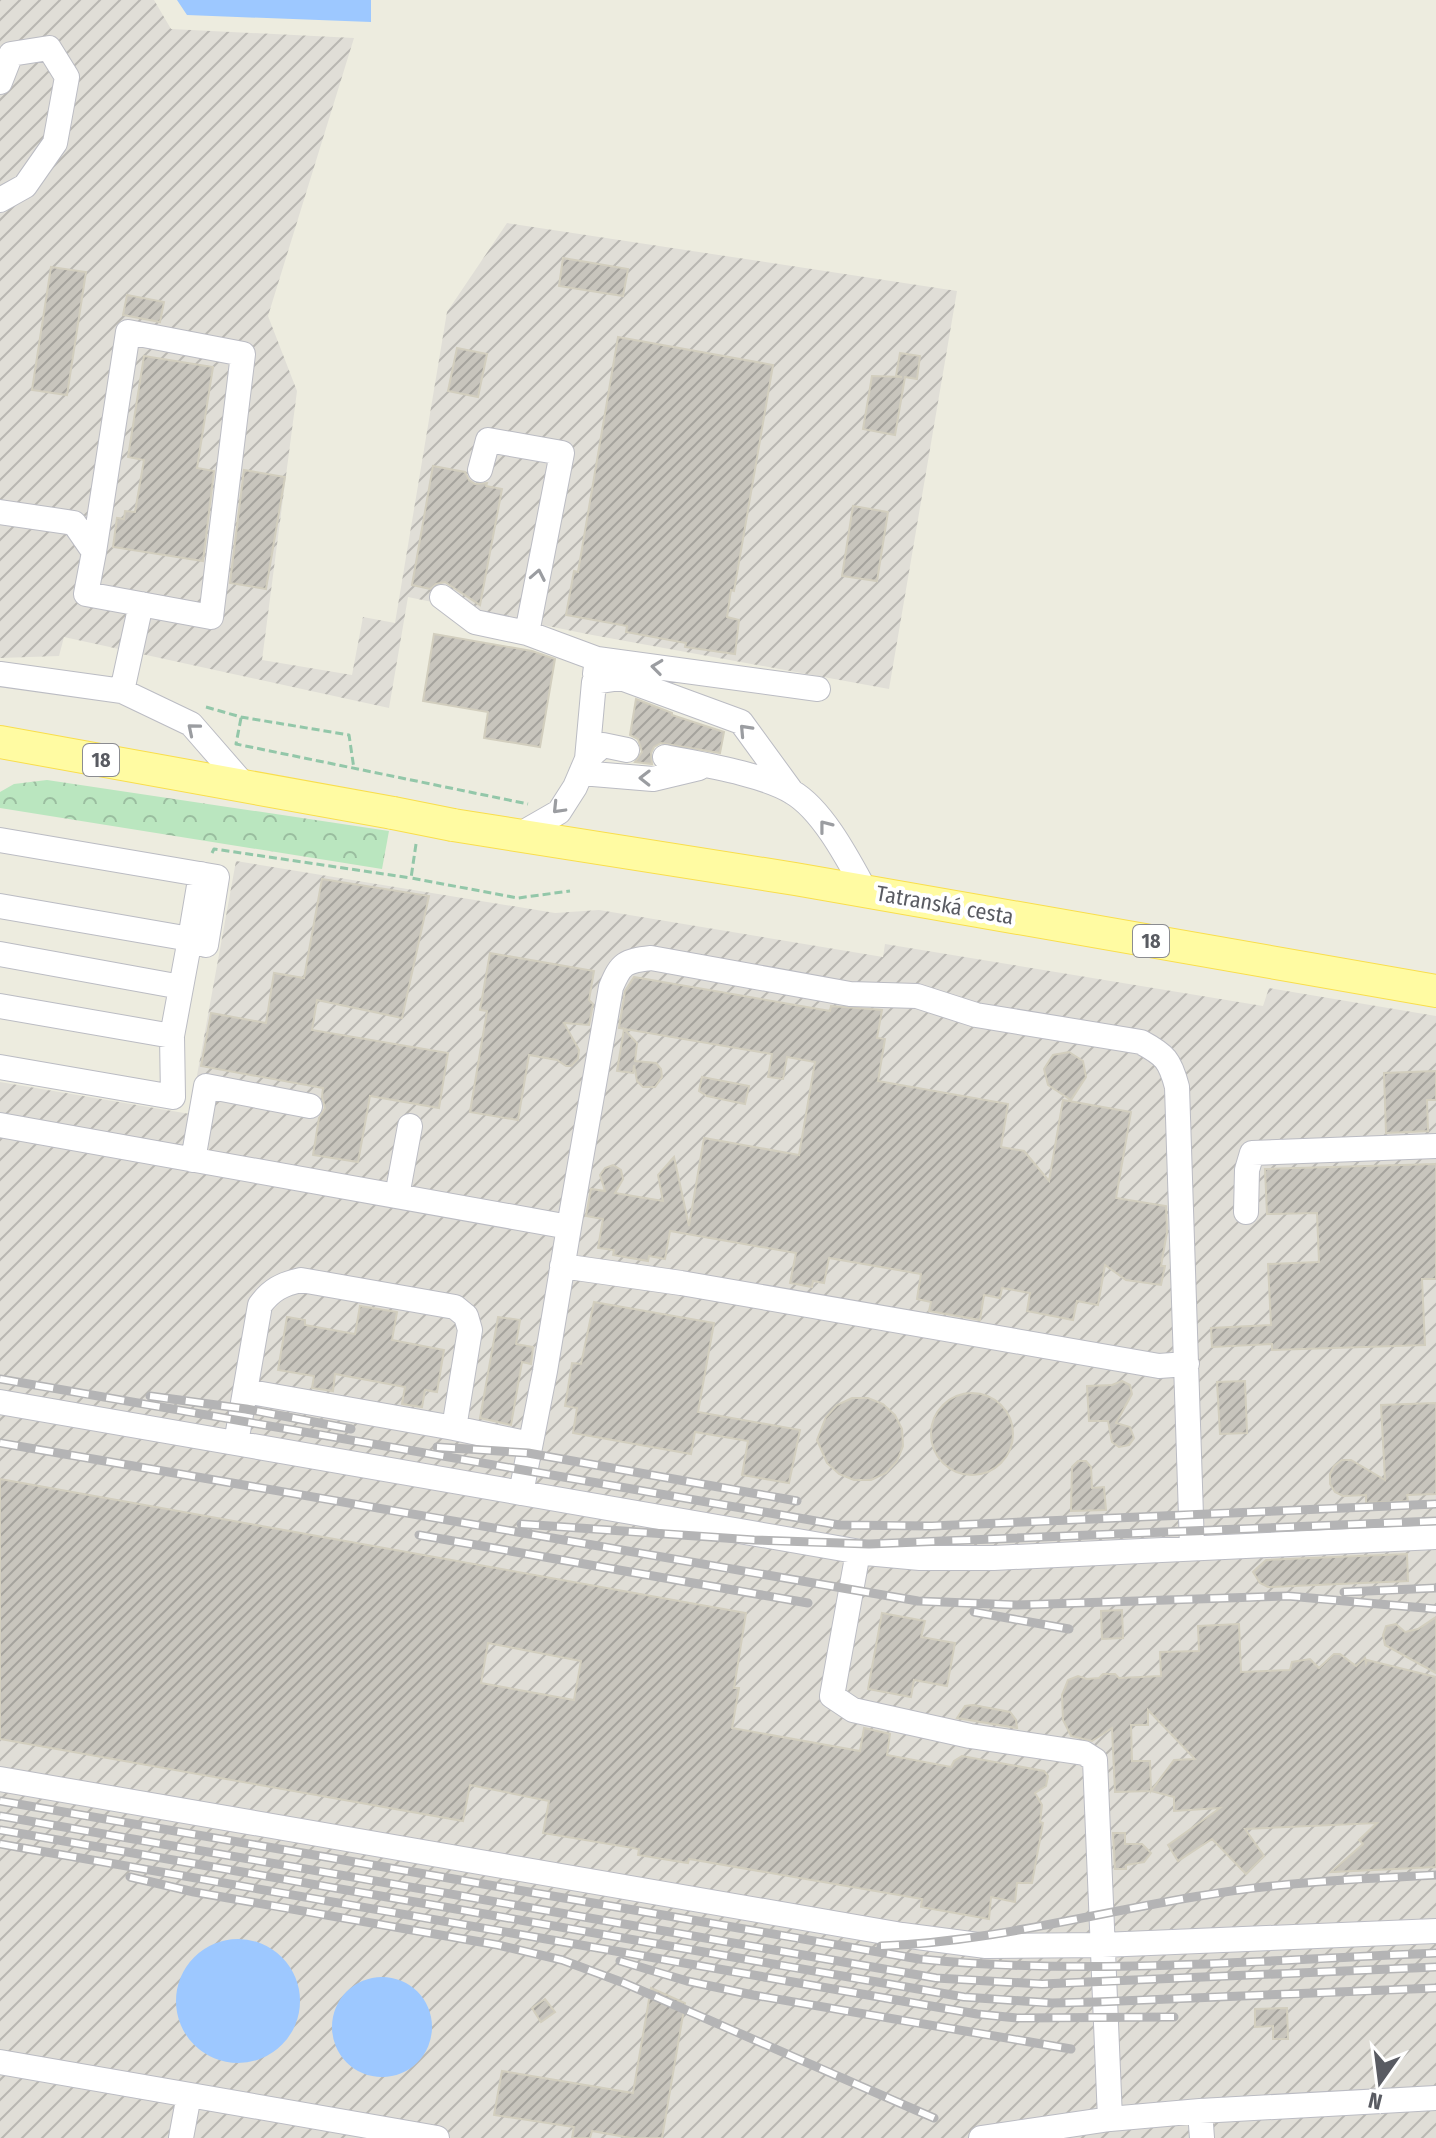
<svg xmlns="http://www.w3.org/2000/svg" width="1436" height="2138" font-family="'Fira Sans Condensed',sans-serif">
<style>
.industrial{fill:url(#industrial-furrows)}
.forest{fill:url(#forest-crowns)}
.water{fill:#9dc8ff}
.building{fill:url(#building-hatch);stroke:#d2cebe;stroke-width:2;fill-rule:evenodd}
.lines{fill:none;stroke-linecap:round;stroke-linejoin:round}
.minor-casing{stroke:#bbbcc3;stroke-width:26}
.major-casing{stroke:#f9de4c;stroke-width:34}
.path{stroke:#93c7a9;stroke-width:3;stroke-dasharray:8 4;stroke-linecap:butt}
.minor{stroke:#fff;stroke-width:24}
.major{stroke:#fffba2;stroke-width:32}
.rail-casing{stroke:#b4b4b5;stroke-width:9}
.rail{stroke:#fff;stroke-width:6;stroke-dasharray:18;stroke-linecap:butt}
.major-bridge-casing{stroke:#f9de4c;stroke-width:34;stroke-linecap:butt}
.major-bridge{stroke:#fffba2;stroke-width:32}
.oneway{stroke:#9b9da1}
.labels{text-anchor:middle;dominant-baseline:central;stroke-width:8;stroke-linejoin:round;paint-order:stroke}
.shield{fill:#fff;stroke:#8b8c91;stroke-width:2}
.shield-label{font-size:20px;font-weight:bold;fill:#595b62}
.street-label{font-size:22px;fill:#595b62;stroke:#fff}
</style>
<defs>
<pattern id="industrial-furrows" width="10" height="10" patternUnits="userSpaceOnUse" patternTransform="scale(2)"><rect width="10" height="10" fill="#e0ded7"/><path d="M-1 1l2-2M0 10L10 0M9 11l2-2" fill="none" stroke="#b9b7b2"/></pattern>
<pattern id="forest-crowns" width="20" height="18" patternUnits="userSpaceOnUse" patternTransform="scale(2)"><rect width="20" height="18" fill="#bae6bf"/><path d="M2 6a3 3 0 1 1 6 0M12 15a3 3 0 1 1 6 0" fill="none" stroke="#9abd9f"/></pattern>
<pattern id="building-hatch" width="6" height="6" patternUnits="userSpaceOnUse" patternTransform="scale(2)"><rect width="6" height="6" fill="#c8c5bd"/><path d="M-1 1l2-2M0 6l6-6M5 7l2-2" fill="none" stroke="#a5a39d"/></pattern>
</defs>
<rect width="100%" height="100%" fill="#edecdf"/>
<path class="industrial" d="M0,0H154L171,29L354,38L268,316L297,391L262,660L352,675L363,617L395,623L447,312L507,223L957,291L889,689L587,634L408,597L389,708L64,637L59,656L0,658Z
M236,861L555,913L599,910L883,957L885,944L1263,1006L1269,988L1436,1016V2138H0V1082L190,1114Z"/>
<path class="forest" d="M47,780L389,831L382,869L0,808V792L14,784Z"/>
<path class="water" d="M177,0H371V22L187,15Z
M176 2001a62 62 0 1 1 124 0a62 62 0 1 1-124 0Z
M332 2027a50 50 0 1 1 100 0a50 50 0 1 1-100 0Z"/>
<path class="building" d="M563,258L628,269L623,296L559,286Z
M51,267L86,272L67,395L32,390Z
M127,295L164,302L160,322L123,315Z
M618,337L773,365L734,591L731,590L727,617L739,620L735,654L685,647L686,643L626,632L627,626L566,615L574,571L578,572Z
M457,348L487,354L478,397L448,391Z
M900,353L920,356L917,379L905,377L895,435L863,429L872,376L902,377L896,376Z
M144,356L213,367L197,468L214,471L203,561L113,547L117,518L124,519L125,511L135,512L144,460L128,457Z
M433,466L465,472L469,480L475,484L487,483L486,486L502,489L480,605L445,582L436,584L430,589L412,585Z
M244,470L285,477L266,589L230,583Z
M853,506L888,512L877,581L842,576Z
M434,634L532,651L555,659L540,747L484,738L488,712L423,701Z
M636,699L672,713V715L724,732L720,753L661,743L654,747L651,753L652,764L635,762L642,752L638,739L630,735Z
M322,879L429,896L402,1018L317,1000L312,1030L448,1053L439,1108L370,1096L358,1162L313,1155L319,1118L325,1108L322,1097L323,1088L201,1066L211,1013L266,1023L274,973L304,978Z
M490,953L594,971L589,1000L593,1004L589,1025L564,1023L579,1050L578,1059L571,1066H566L557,1060L529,1055L518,1120L470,1112L487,1011L480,1010Z
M634,977L830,1011L831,1006L882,1010L877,1038L885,1039L878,1081L1008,1104L1001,1147L1024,1151L1049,1181L1063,1100L1131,1112L1116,1198L1166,1206L1167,1232L1161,1266H1165L1161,1285L1126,1280L1105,1265L1098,1305L1077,1301L1073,1320L1027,1311L1030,1293L1002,1288L1000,1298L984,1295L980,1320L929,1311L931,1302L917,1299L921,1274L829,1258L824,1283L813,1281L812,1287L790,1283L796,1253L670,1231L665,1259L649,1256L648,1261L613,1255L614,1250L598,1248L603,1219L586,1216L591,1189L605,1191L600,1175L605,1168L613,1165L621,1170L623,1179L615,1193L663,1201L658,1175L674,1157L689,1226L704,1138L799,1155L815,1062L787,1057L783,1079L768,1077L772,1054L619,1028L625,991Z
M624,1029L637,1043L635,1061L656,1063L661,1069L662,1077L655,1087H643L637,1081L634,1065L633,1073L617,1071Z
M1069,1052L1083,1061L1086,1077L1071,1100L1048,1085L1044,1069L1053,1055Z
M1436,1071V1100H1427L1428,1131L1386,1133L1384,1073Z
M702,1077L749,1086L745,1104L707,1096L699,1091Z
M1436,1164V1279H1422L1425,1345L1272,1350V1344L1212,1347L1211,1328L1271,1325L1268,1264L1319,1262L1317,1213L1267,1214L1265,1169Z
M594,1302L714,1323L698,1412L800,1430L789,1483L742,1475L748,1441L695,1432L691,1454L573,1433L577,1408L565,1406L572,1363L581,1364Z
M360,1306L397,1312L392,1340L444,1350L437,1392L425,1390L422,1407L402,1404L405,1387L335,1374L333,1391L312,1388L314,1376L278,1370L287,1317L305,1320V1325L355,1334Z
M498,1317L520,1320L516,1344L533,1347L531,1364L522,1362L511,1425L480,1418Z
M1122,1381L1130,1385L1132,1394L1116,1423L1130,1427L1134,1438L1129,1445L1119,1447L1112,1442L1108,1421H1089L1087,1386L1112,1385Z
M1245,1381L1247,1433L1220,1434L1217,1382Z
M931 1434a41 41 0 1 1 82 0a41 41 0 1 1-82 0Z
M852,1398H868L883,1404L895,1415L902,1429L903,1446L897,1461L886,1473L871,1480H854L839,1474L827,1463L817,1440L826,1417L837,1405Z
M1436,1403V1494L1407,1495L1408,1501L1366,1503V1495L1343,1496L1335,1492L1330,1484V1474L1334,1466L1342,1460H1351L1385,1480L1381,1405Z
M1078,1461H1086L1091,1467L1092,1488L1104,1487L1106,1510L1071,1511L1072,1467Z
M0,1479L746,1613L734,1688H739L732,1728L860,1751L864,1728L890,1734L887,1755L951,1767L954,1761L962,1756L1044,1771L1048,1776L1046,1786L1035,1793L1042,1805L1040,1822L1043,1823L1032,1883H1017L1015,1902L991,1897L989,1919L921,1907L922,1899L689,1859L688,1863L638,1855L639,1849L543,1833L549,1801L470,1785L463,1821L0,1739ZM488,1643L581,1661L574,1700L481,1683Z
M1407,1554L1408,1581L1268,1587L1260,1583L1253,1572L1266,1560Z
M1122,1610L1123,1638L1102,1639L1101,1611Z
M882,1613L925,1621L921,1637L955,1643L947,1686L914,1680L911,1697L868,1689Z
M1436,1617V1673L1385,1645L1383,1635L1386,1626L1396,1624L1405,1632L1418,1629Z
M1239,1624L1241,1672L1290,1670L1292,1662L1310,1659L1319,1668L1334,1654H1340L1356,1666L1365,1658L1366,1663L1367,1660L1436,1677V1867L1331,1872L1363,1844L1359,1840L1377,1823L1245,1829L1264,1856L1246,1874L1212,1839L1178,1861L1168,1845L1220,1808L1174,1811V1797L1151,1791L1115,1792L1112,1728L1092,1741L1071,1736L1063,1720L1062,1695L1068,1680L1078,1676L1087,1679L1099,1678L1103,1674H1115L1119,1678L1161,1676L1160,1652L1199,1651L1198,1626ZM1148,1710L1195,1759L1174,1760L1151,1791L1150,1761H1132L1131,1725H1148Z
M973,1705L1010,1712L1016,1720L1017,1728L957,1718L965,1706Z
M1113,1833H1125V1844H1142L1151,1853L1144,1862L1126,1865V1869H1115Z
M651,1988L685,2003L662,2138H631L592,2131L590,2138H572L574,2127L494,2115L502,2071L633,2093Z
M545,1999L555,2012L541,2022L532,2008Z
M1287,2008L1288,2039H1273V2026L1255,2027V2009Z"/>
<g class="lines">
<defs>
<path id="minor" d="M0,82L11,54L49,48L67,77L55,143L25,186L0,200
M480,470L488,440L562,453L527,633L597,659
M0,512L74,523L94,552L86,594L211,617L243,354L128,332L94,552
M442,597L475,622L527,633
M0,674L122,691L191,724L245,786
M595,674L597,659L818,689
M122,691L141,604
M665,757C699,764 763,774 792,792C823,810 849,861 866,892
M587,759L594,682L621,678L741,722L792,792
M581,773L653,779L699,768
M519,835L559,812L575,787L587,759L603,745L627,750
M0,840L217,877L206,945L190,939L172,1036L0,1006
M0,906L190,939L201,874
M0,954L181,987
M0,1067L173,1097L172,1036
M0,1125L569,1227L545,1371L521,1493
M193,1160L206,1086L310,1106
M397,1196L410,1126
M1246,1212L1247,1170L1252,1153L1436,1146
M569,1227L611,987C621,963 625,961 651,958L850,994L917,996L976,1015L1141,1042C1165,1055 1170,1060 1177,1087L1192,1547
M562,1266L681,1283L1159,1366L1187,1364
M245,1391L454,1428
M0,1402L866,1553L920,1558H994L1436,1537
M236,1443L260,1305C271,1290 282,1284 301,1280L455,1307L466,1316L470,1330L454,1428L530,1444
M858,1552L832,1696L853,1710L970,1736L1084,1753L1095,1760L1110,2119
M0,1779L902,1935L986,1946L1102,1945L1436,1931
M0,2062L437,2138
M1200,2111L1202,2138
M181,2138L189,2095
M981,2138L1110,2119L1200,2111L1436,2098"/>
<path id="major" d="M0,742L393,813
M453,825L795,879L1436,991"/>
</defs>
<use href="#minor" class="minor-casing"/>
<use href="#major" class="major-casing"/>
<path class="path" d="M206,707L241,717L349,735L354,769
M241,718L236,744L528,804
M416,844L411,878L518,898L570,891
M212,853L214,849L411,878"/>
<use href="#minor" class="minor"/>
<use href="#major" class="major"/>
<defs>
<path id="rail" d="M0,1379L839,1525L932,1526L1436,1504
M150,1396L246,1409L351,1429
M0,1443L918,1601L1017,1605L1288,1596L1436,1609
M437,1447L528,1453L797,1501
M521,1524L754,1540L869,1544L1436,1521
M419,1535L808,1603
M1344,1592L1436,1588
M974,1612L1069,1629
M0,1801L919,1959C1090,1976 1264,1960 1436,1953
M0,1816L936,1978L1042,1984L1436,1967
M0,1830L964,1997L1052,2003L1096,2002L1436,1988
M0,1844L34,1850
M23,1848L977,2014L1017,2018L1174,2017
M130,1877L194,1892L498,1945L562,1960L624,1983L934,2118
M881,1946C991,1942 1098,1912 1206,1895C1282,1882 1359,1879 1436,1875
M620,1961L687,1981L753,1995L1071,2049"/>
</defs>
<use href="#rail" class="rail-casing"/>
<use href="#rail" class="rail"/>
<defs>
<path id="major-bridge" d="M393,813L453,825"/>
</defs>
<use href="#major-bridge" class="major-bridge-casing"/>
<use href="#major-bridge" class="major-bridge"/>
</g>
<defs><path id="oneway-chevron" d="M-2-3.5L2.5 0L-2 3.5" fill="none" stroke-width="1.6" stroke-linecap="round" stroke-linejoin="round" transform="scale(2)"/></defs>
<g class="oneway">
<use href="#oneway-chevron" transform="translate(538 575) rotate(-79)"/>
<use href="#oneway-chevron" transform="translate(657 667) rotate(-173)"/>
<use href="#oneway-chevron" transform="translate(193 729) rotate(-140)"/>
<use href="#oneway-chevron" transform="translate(745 730) rotate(-133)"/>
<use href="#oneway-chevron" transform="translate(645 778) rotate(-179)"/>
<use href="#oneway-chevron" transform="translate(558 808) rotate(134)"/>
<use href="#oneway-chevron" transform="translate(825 826) rotate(-128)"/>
</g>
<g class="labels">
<g class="shield">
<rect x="83" y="744" width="36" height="32" rx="6"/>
<rect x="1133" y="925" width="36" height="32" rx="6"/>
</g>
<g class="shield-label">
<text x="101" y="760">18</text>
<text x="1151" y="941">18</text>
</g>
<g class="street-label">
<text transform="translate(945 905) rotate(10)">Tatranská cesta</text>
</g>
</g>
<g transform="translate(1380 2082) rotate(194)" stroke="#ffffff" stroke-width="6" paint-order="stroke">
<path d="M0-6L14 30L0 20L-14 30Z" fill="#595b62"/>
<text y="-12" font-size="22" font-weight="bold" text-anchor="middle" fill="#595b62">N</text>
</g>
</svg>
